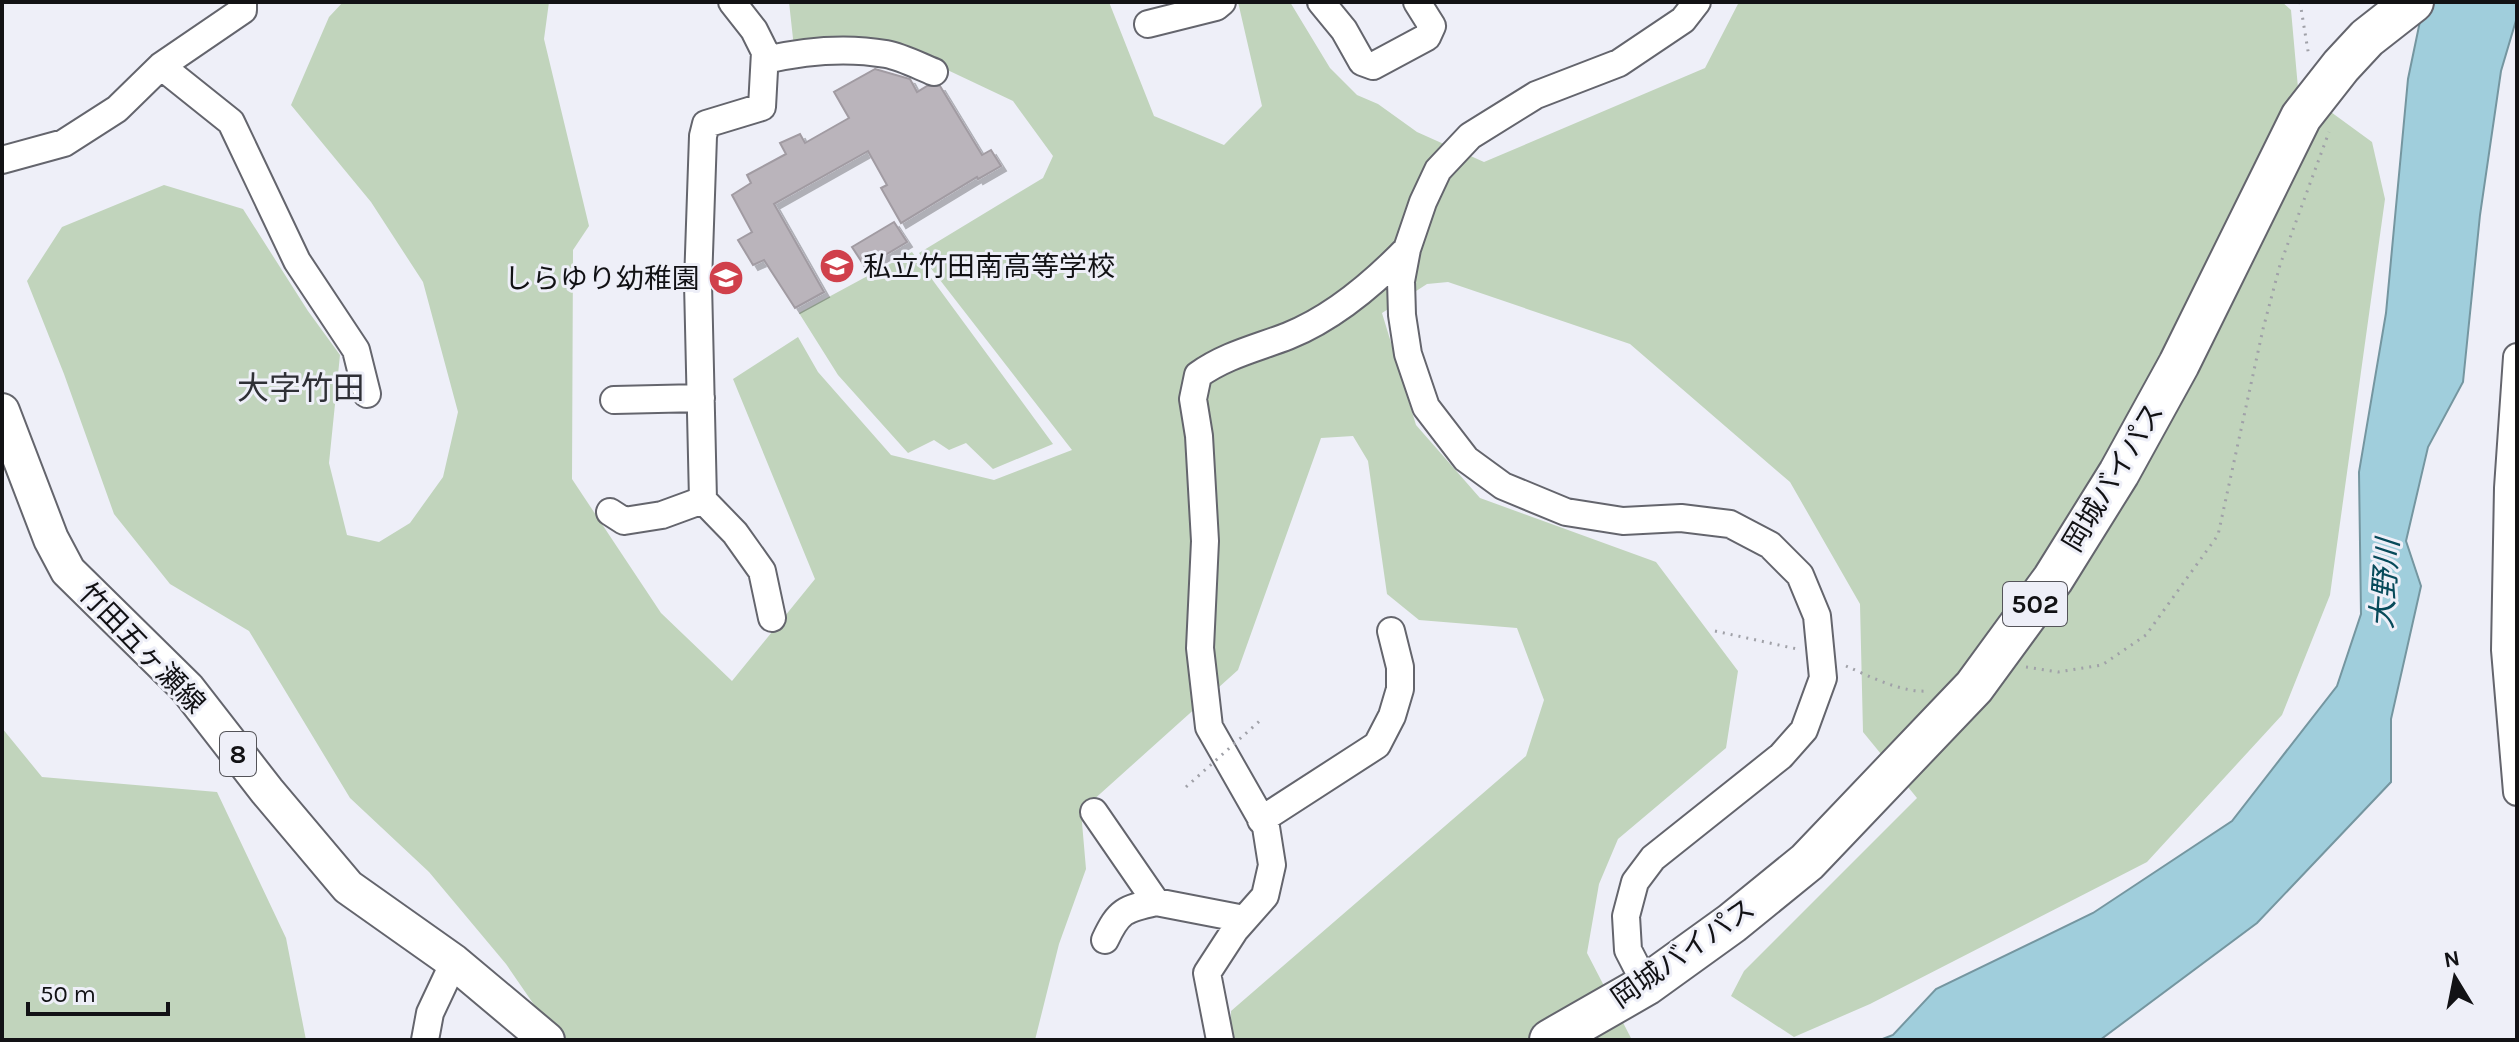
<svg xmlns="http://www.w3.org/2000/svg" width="2519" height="1042" font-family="Karla,'Noto Sans JP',sans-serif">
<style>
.green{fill:#c1d4bc}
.water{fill:#a0cedc;stroke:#7596a0;stroke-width:2}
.building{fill:#bab4bb;stroke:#a19ba2;stroke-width:2;filter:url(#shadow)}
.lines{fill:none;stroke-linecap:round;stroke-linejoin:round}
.minor-casing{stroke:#64656d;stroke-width:30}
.major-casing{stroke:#64656d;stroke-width:38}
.highway-casing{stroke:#64656d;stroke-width:44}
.path{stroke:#a0a1a8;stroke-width:3;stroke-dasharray:2 6;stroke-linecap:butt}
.minor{stroke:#fff;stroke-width:26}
.major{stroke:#fff;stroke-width:34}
.highway{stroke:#fff;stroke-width:40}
.path-bridge{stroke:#a0a1a8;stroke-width:3;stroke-dasharray:2 6;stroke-linecap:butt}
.labels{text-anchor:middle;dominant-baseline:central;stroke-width:6;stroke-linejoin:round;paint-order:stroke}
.shield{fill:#eeeff8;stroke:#545459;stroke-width:2}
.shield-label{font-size:26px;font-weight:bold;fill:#121215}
.poi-label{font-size:28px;fill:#121215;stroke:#eeeff8;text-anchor:start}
.street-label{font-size:28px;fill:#121215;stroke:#eeeff8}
.water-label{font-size:30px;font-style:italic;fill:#074a5a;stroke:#eeeff8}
.quarter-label{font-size:32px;fill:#2f3036;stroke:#eeeff8}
</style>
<defs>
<filter id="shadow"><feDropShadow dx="5" dy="5" stdDeviation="0" flood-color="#0004"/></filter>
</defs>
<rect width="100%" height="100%" fill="#eeeff8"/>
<path class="green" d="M343,2H549L544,39L589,226L573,250L572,479L661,613L732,681L815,579L733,379L798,337L818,372L891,455L994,480L1072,450L919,253L1043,178L1053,156L1013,101L939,66L875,56L796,66L789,2H1109L1154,116L1224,145L1262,106L1238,2H1290L1330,68L1357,95L1378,104L1417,132L1484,162L1705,68L1739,2H2282L2291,10L2298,88L2372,142L2385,199L2330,595L2282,715L2147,862L1870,1004L1794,1037L1731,996L1744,971L1917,798L1863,732L1860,604L1790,482L1630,344L1448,282L1427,284L1382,313L1416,425L1480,498L1656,562L1738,671L1726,748L1618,839L1599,884L1587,953L1632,1040H1231V1011L1526,756L1544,700L1517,628L1419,620L1387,594L1368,461L1353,436L1321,438L1238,670L1081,811L1086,869L1059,944L1035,1040H548V1025L506,964L429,872L350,798L249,631L170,584L114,514L64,374L27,281L62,227L164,185L243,209L308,311L340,355L329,463L347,535L379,542L410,523L443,477L458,412L423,282L371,202L291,105L329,17Z
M912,252L1053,444L993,469L966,443L949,450L934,440L908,453L838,375L799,313Z
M2,728L42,777L217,792L286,938L306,1040H2Z"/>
<path class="water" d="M2424,2H2517V17L2501,71L2480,215L2463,382L2428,447L2406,541L2421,586L2391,719V782L2257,923L2100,1040H1880L1893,1035L1936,989L2093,913L2232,821L2337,686L2361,614L2359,472L2386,313L2408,79Z"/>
<path class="building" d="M875,69L910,79L917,92L927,86H940L982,155L991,150L1001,166L978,179L977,177L901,223L881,188L887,185L868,151L774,204L824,292L795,308L764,260L753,265L738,240L752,232L732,195L751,183L747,175L786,154L780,143L800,134L805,143L849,118L834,92Z
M894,222L907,242L865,267L852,247Z"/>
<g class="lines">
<defs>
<path id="minor" d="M732,2L754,30L765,52L762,107L706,124L703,136L698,283L703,500L735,533L762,571L772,618
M1321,2L1344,30L1362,62L1373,66L1427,37L1432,26L1417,2
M1148,24L1216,7L1222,2
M765,60C804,51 846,47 886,54C902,57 919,66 934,72
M161,66L231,122L297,261L356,350L367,394
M2,160L64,143L117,109L161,66L243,10V2
M2517,357L2508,488L2505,650L2517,792
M614,400L701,398
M610,512L624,521L662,515L703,500
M1094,812L1156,902L1244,919
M1261,820L1377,745L1392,716L1400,689V667L1391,631
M1105,940C1119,910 1125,909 1156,902
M1646,985L1628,950L1626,916L1635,882L1653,858L1781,756L1804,730L1823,678L1817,616L1800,575L1770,545L1730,524L1681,518L1623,521L1566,512L1503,486L1466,459L1426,407L1408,354L1402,315L1401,281L1407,249L1423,202L1438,170L1470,136L1536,95L1619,63L1683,20L1697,2
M425,1040L430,1013L454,962
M1220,1040L1207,973L1235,930L1265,896L1272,865L1266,827L1209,727L1200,648L1205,541L1199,436L1193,399L1198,375C1226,355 1257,348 1288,336C1333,318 1373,284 1407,249"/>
<path id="major" d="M2,411L51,539L68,571L187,688L267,791L348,887L454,962L547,1040"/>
<path id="highway" d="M1550,1040L1646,985L1732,923L1807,862L1974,687L2053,579L2119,473L2179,364L2301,117L2341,66L2367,38L2413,2"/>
</defs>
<use href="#minor" class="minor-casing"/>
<use href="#major" class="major-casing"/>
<use href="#highway" class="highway-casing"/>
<path class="path" d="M2300,2L2309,57
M1715,631L1797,649
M1846,666C1871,677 1902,693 1929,691
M2026,667L2058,672L2102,665L2146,635L2218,535L2263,329L2280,265L2329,132"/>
<use href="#minor" class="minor"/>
<use href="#major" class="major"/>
<use href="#highway" class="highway"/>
<path class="path-bridge" d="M1186,787L1263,718"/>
</g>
<defs>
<symbol id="school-disc" viewBox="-11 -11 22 22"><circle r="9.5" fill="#d0404b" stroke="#eeeff8"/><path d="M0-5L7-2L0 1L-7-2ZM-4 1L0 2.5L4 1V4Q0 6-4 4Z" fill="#fff"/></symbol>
</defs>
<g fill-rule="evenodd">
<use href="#school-disc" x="817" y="246" width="40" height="40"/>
<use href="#school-disc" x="706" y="258" width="40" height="40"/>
</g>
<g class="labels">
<g class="shield">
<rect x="2003" y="582" width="64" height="44" rx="6"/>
<rect x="220" y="732" width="36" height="44" rx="6"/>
</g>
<g class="shield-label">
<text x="2035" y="604">502</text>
<text x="238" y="754">8</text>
</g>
<g class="poi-label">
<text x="863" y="266">私立竹田南高等学校</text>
<text x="700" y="278" text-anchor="end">しらゆり幼稚園</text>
</g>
<g class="street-label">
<text transform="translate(2113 477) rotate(-59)">岡城バイパス</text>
<text transform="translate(142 648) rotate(46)">竹田五ヶ瀬線</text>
<text transform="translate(1683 953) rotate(-35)">岡城バイパス</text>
</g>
<g class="water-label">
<text transform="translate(2385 584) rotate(-86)">大野川</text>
</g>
<g class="quarter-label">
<text x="301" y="388">大字竹田</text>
</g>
</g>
<rect width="2519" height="1042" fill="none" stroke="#121215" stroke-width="8"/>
<g transform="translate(2455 978) rotate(350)" stroke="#eeeff8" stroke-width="6" paint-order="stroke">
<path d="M0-6L14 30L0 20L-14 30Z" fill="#121215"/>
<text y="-12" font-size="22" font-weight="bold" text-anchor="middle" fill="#121215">N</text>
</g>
<path d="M28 1002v12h140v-12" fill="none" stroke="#121215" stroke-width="4"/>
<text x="40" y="1002" font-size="24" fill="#121215" stroke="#eeeff8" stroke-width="6" paint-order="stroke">50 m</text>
</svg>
